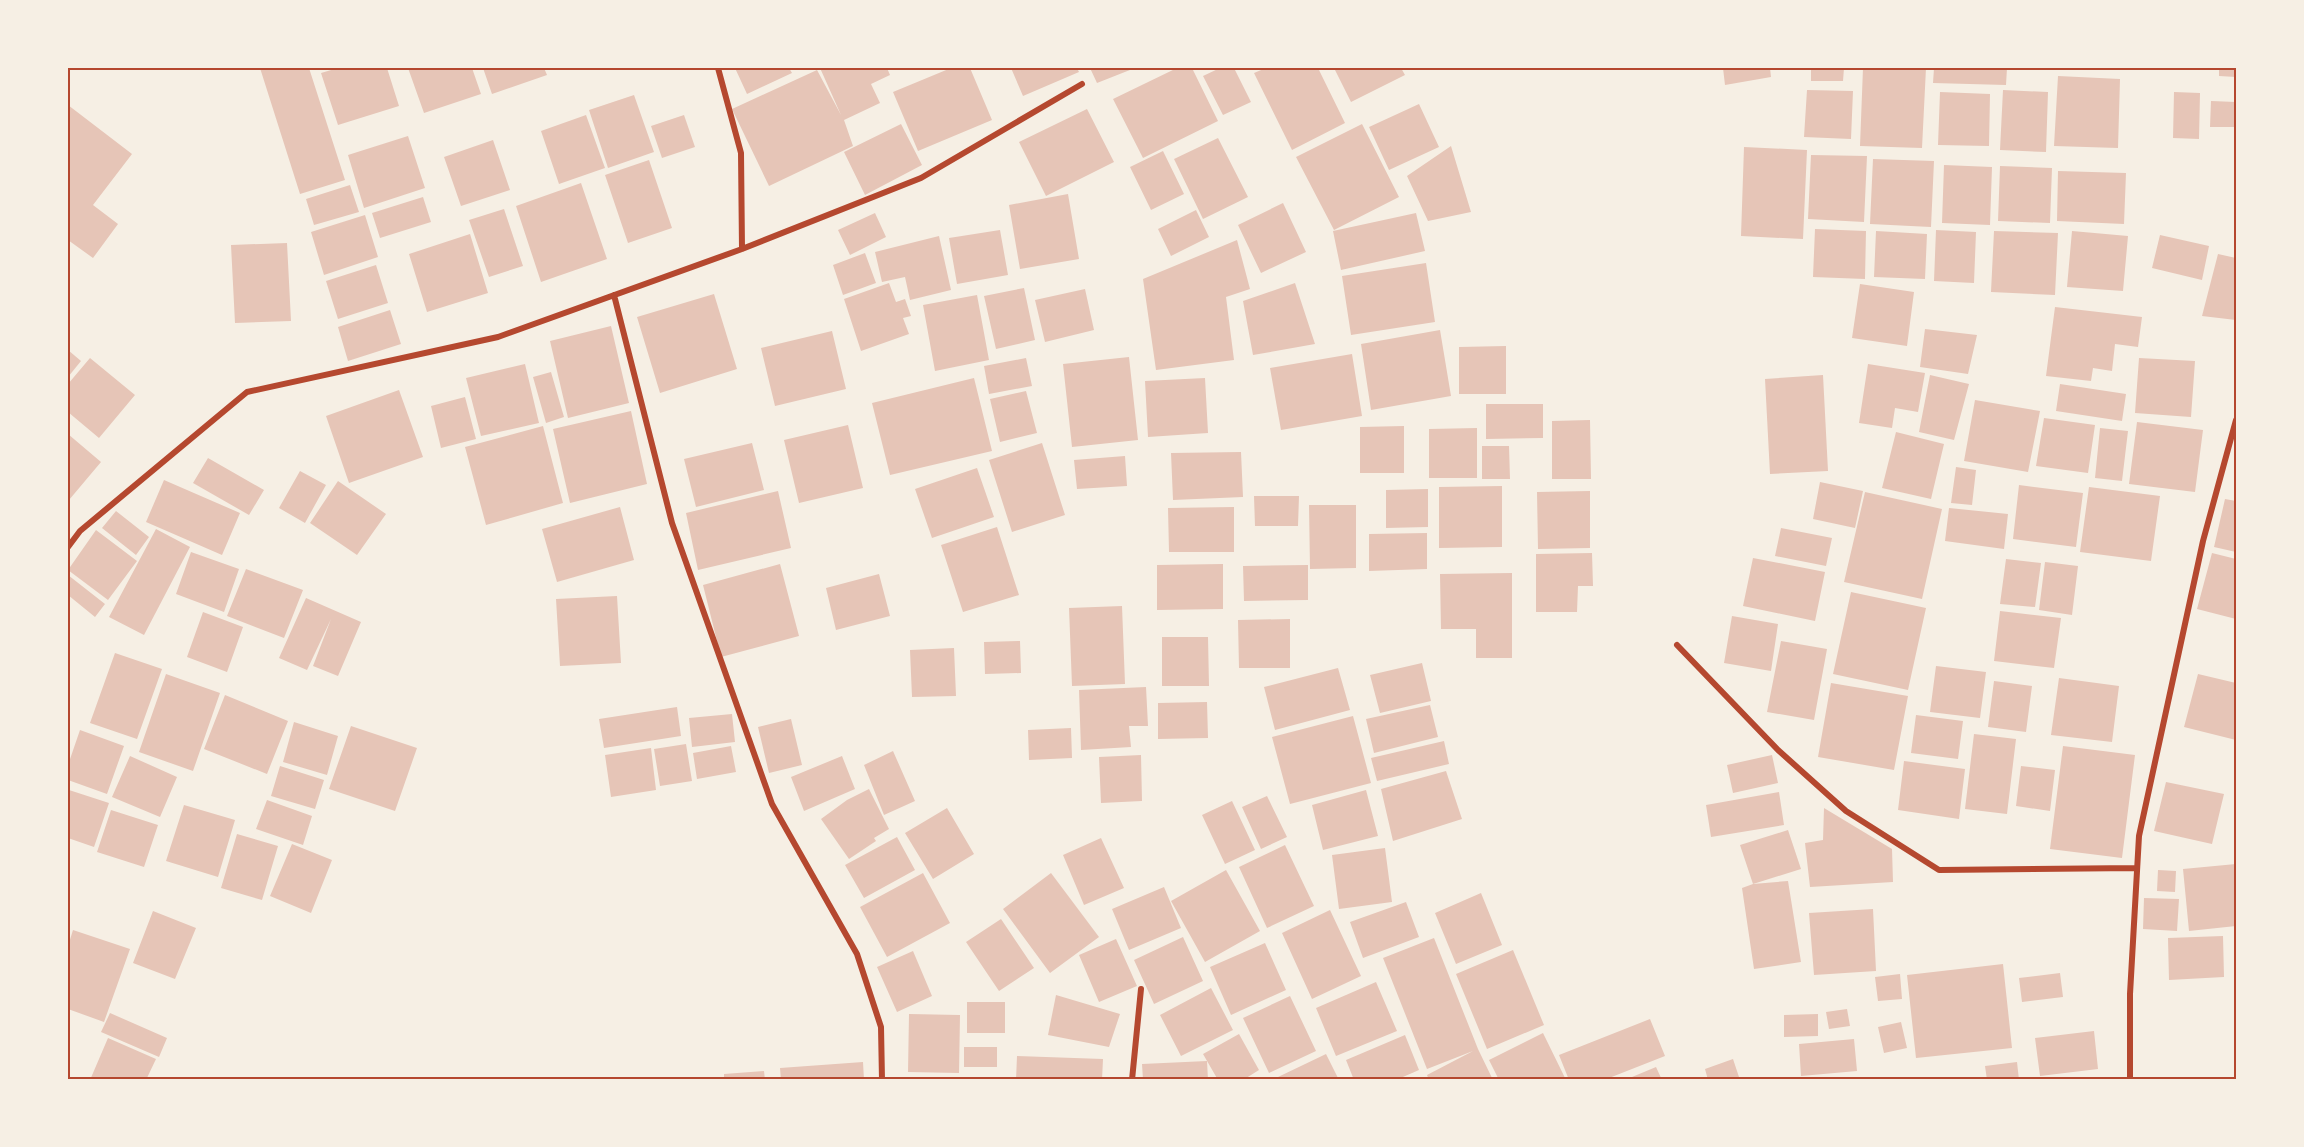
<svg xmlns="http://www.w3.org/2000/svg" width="2304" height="1147" font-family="Quicksand,sans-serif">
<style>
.building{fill:#e6c5b7}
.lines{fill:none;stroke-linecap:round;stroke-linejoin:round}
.minor{stroke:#b5482f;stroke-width:6}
.neatline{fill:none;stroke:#b5482f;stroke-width:2}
</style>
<rect width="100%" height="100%" fill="#f6efe4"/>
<path class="building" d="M260,68H309L345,180L300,194Z
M338,68H387L399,106L338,125L321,73Z
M408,68H472L481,94L424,113Z
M483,68H544L547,75L492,94Z
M735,68H789L792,73L747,94Z
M820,68H887L890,75L871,84L880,103L844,120L853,146L769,186L732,109L817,70L841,115Z
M951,68H970L992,120L918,151L893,92Z
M1011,68H1077L1079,72L1023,96Z
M1090,68H1135L1097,83Z
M1177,68H1192L1218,121L1143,158L1113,99Z
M1220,68H1234L1251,102L1223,115L1203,76Z
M1266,68H1318L1345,123L1292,150L1254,73Z
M1334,68H1401L1405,75L1351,102Z
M1723,68H1770L1771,77L1725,85Z
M1811,68H1844L1843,81H1811Z
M1863,68H1926L1922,148L1860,146Z
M1934,68H2007L2006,85L1933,83Z
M2219,68H2236V77L2219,76Z
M2058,76L2120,79L2118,148L2054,146Z
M1807,90L1853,91L1851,139L1804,137Z
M2003,90L2048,92L2046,152L2000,150Z
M1940,92L1990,94L1989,146L1938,145Z
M2174,92L2200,93L2199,139L2173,138Z
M634,95L654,152L608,168L589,110Z
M2211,101L2236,102V127H2210Z
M1419,104L1439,147L1389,170L1369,127Z
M68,105L132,154L93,205L118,224L93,258L68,240Z
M1087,109L1114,162L1046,196L1019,142Z
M586,115L605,168L559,184L541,131Z
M684,115L695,147L662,158L651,126Z
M901,124L922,165L865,195L844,152Z
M1362,124L1399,197L1334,230L1296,157Z
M408,136L425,188L364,208L348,155Z
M1218,138L1248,197L1203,219L1174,159Z
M493,140L510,190L461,206L444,157Z
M1451,146L1471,212L1428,221L1407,176Z
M1744,147L1807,150L1803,239L1741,236Z
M1163,151L1184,194L1151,210L1130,167Z
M1811,155L1867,156L1864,222L1808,219Z
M1873,159L1934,161L1931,227L1870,224Z
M649,160L672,228L628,243L605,175Z
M1944,165L1992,167L1990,225L1942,223Z
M2000,166L2052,168L2050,223L1998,221Z
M2058,171L2126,173L2124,224L2057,221Z
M581,183L607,259L541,282L516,206Z
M350,185L359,212L314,225L306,199Z
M1068,194L1079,259L1020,269L1009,205Z
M423,197L431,222L380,238L372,213Z
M1283,203L1306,252L1261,273L1238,225Z
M504,209L523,266L489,277L469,220Z
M1196,210L1209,237L1171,256L1158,229Z
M875,213L886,237L850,255L838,230Z
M1416,213L1425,251L1341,270L1333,231Z
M365,215L378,257L324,275L311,232Z
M1815,229L1866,231L1865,279L1813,277Z
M1000,230L1008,275L957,284L949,238Z
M1936,230L1976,232L1974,283L1934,281Z
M1876,231L1927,234L1925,279L1874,277Z
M1994,231L2058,233L2055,295L1991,292Z
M2072,231L2128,236L2123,291L2067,287Z
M470,234L488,293L427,312L409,254Z
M2160,235L2209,246L2202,280L2152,268Z
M939,236L951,290L910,300L905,277L882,282L875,252Z
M1237,240L1250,289L1226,297L1234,360L1156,370L1143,279Z
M287,243L291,321L235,323L231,245Z
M865,253L876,283L843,295L833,265Z
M2218,254L2236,258V320L2202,316Z
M1426,263L1435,322L1351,335L1342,276Z
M376,265L388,303L338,319L326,281Z
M889,283L896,302L905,299L911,316L903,318L909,334L861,351L844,299Z
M1295,283L1315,344L1253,355L1243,301Z
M1860,284L1914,292L1907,346L1852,338Z
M1024,288L1035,340L996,349L984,296Z
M1085,289L1094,330L1045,342L1035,300Z
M714,294L737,369L660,393L637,317Z
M977,295L989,360L935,371L923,305Z
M2055,307L2142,317L2138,347L2115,344L2112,371L2093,368L2091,381L2046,376Z
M390,310L401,344L348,361L338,327Z
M611,326L629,403L568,418L550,341Z
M1925,329L1977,335L1968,374L1920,367Z
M1440,330L1451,396L1371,410L1361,344Z
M832,331L846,389L775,406L761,348Z
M1506,346V394H1459V347Z
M68,350L81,361L68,377Z
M1352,354L1362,416L1281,430L1270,368Z
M1129,357L1138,440L1072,447L1063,364Z
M90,358L135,395L99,438L68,412V384Z
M1026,358L1032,386L989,394L984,366Z
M2139,358L2195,361L2191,417L2135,413Z
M525,364L539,423L481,436L466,378Z
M1868,364L1925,373L1918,412L1895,408L1892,428L1859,423Z
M551,372L564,417L546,423L533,377Z
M1823,375L1828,471L1770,474L1765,379Z
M1930,375L1969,384L1954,440L1919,432Z
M974,378L992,451L890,475L872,403Z
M1205,378L1208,433L1148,437L1145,381Z
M2060,384L2126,394L2122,421L2056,411Z
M399,390L423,457L349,483L326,416Z
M1026,391L1037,433L1000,442L990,399Z
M465,397L476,439L441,448L431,406Z
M1975,400L2040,411L2028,472L1964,461Z
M1486,404H1543V438L1486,439Z
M631,411L647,484L570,503L553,429Z
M2044,418L2095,425L2088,473L2036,466Z
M1590,420L1591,479H1552V421Z
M2137,422L2203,430L2195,492L2129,484Z
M848,425L863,488L799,503L784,440Z
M543,426L563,503L486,525L465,447Z
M1404,426V473H1360V427Z
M1477,428V478H1429V429Z
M2100,428L2128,431L2122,481L2095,478Z
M1896,432L1944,444L1931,499L1882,488Z
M68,434L101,462L69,500L68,499Z
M752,443L764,490L696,507L684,459Z
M1042,443L1065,515L1012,532L989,460Z
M1482,446H1509L1510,479H1482Z
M1241,452L1243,497L1173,500L1171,453Z
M1125,456L1127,486L1077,489L1074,460Z
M208,458L264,490L249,515L193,483Z
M1956,467L1976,470L1972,505L1951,503Z
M977,468L994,517L932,538L915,489Z
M300,471L326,485L305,523L279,508Z
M164,480L240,513L222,555L146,522Z
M338,481L386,514L357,555L310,523Z
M1820,482L1863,491L1855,528L1813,519Z
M2019,485L2083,493L2076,547L2013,539Z
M1502,486V547L1439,548V487Z
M2089,487L2160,496L2151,561L2080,552Z
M1428,489V527L1386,528V490Z
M778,491L791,548L698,570L686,513Z
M1590,491V548L1538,549L1537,492Z
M1865,492L1942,509L1922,599L1844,582Z
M1254,496H1299L1298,526H1255Z
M2225,499L2236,501V552L2214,547Z
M1309,505H1356V568L1310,569Z
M620,507L634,560L557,582L542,529Z
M1234,507V552H1169L1168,508Z
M1949,508L2008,514L2004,549L1945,541Z
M116,511L149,537L136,555L102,528Z
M997,527L1019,595L963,612L941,545Z
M1781,528L1832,538L1826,566L1775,556Z
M156,529L190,547L144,635L109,617Z
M96,530L137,561L108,600L68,570Z
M1427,533V569L1369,571V534Z
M191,552L239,569L224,612L176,594Z
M1592,553L1593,586H1578L1577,612H1536V554Z
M2212,553L2236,559V619L2197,609Z
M1753,558L1825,572L1815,621L1743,606Z
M2006,559L2041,563L2035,607L2000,604Z
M2045,562L2078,566L2072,615L2039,610Z
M780,564L799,636L721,657L703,585Z
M1223,564V609L1157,610V565Z
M1308,565V600L1244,601L1243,566Z
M246,569L303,590L284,638L227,616Z
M1512,573V658H1476V629H1441L1440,574Z
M879,574L890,616L836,630L826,588Z
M68,575L105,604L95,617L68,595Z
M1851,592L1926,608L1908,690L1833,674Z
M617,596L621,663L560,666L556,599Z
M306,598L361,622L338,676L313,666L331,619L307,670L279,658Z
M1122,606L1125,684L1072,686L1069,608Z
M2000,611L2061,618L2054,668L1994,661Z
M203,612L243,627L227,672L187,657Z
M1732,616L1778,624L1771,671L1724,663Z
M1290,619V668H1239L1238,620Z
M1162,637H1208L1209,686H1162Z
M1020,641L1021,673L985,674L984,642Z
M1781,641L1827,649L1814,720L1767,712Z
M954,648L956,696L912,697L910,650Z
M115,653L162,669L137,739L90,723Z
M1422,663L1431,701L1380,713L1370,675Z
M1936,666L1986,672L1980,718L1930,712Z
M1338,668L1350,710L1275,730L1264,687Z
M166,674L220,693L193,771L139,752Z
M2198,674L2236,683V740L2184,727Z
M2059,678L2119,686L2112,742L2051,735Z
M1994,681L2032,686L2026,732L1988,727Z
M1831,683L1908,696L1894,770L1818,757Z
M1146,687L1148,726H1129L1131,747L1081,750L1079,690Z
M225,695L288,721L267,774L204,749Z
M1207,702L1208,738L1158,739V703Z
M1430,705L1438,737L1374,753L1366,719Z
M677,707L681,736L604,748L599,719Z
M732,714L735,742L692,747L689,718Z
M1916,715L1963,721L1958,759L1911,753Z
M1353,716L1371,783L1290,804L1272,737Z
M791,719L802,765L769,773L758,727Z
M294,722L338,736L327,775L283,762Z
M351,726L417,748L395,811L329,789Z
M1071,728L1072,758L1029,760L1028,730Z
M80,730L124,746L107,794L68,780V765Z
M1974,734L2016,739L2007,814L1965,809Z
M1444,741L1449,764L1377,781L1371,758Z
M686,744L692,781L660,786L654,749Z
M731,746L736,772L697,779L693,753Z
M2063,746L2135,755L2122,858L2050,849Z
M651,748L656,790L611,797L605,755Z
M893,751L915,801L884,815L864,765Z
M1141,755L1142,801L1101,803L1099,757Z
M1772,755L1778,783L1733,793L1727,765Z
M130,756L177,777L160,817L112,797Z
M842,756L855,789L804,811L791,777Z
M1904,761L1965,769L1959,819L1898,810Z
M280,766L324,780L315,809L271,796Z
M2021,766L2055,770L2050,811L2016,806Z
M1446,771L1462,819L1393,841L1381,789Z
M2166,782L2224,794L2212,844L2154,831Z
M869,789L889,829L874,838L876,841L849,859L821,819L847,800Z
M69,790L109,803L94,847L68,838V796Z
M1366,790L1378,836L1323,850L1312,805Z
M1779,792L1784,825L1711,837L1706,805Z
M1267,796L1287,837L1261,849L1242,807Z
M267,800L312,816L303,845L256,829Z
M1232,801L1255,850L1225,864L1202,815Z
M184,805L235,820L218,877L166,861Z
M947,808L974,854L933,879L905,833Z
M1824,808L1892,849L1893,882L1810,887L1805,843L1823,840Z
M111,810L158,825L144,867L97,852Z
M1788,830L1801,869L1753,884L1788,881L1801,962L1754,969L1742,888L1753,884L1740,845Z
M237,834L278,846L262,900L221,888Z
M897,837L915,870L864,898L845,865Z
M1101,838L1124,888L1084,905L1063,855Z
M292,844L332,860L311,913L270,896Z
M1285,845L1314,906L1267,928L1239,867Z
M1385,848L1392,902L1339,909L1332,855Z
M2236,864V926L2189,931L2183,869Z
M1226,870L1260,931L1205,962L1171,901Z
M2158,870L2176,871L2175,892L2157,891Z
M923,873L950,923L887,957L860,907Z
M1051,873L1099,937L1050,973L1003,909Z
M1164,887L1181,928L1129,950L1112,909Z
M1481,893L1502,945L1456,964L1435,913Z
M2144,898L2179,899L2177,931L2143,929Z
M1406,902L1419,937L1363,958L1350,922Z
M1873,909L1876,971L1814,975L1809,913Z
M1330,910L1361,976L1312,999L1282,933Z
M153,911L196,928L175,979L133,963Z
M1001,919L1034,968L999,991L966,942Z
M73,930L130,949L104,1022L68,1009V946Z
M2223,936L2224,977L2169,980L2168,938Z
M1183,937L1203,981L1154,1004L1134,960Z
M1434,938L1478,1049L1493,1080H1429L1427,1075L1473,1051L1427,1069L1383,958Z
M1116,939L1137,986L1099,1002L1079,955Z
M1265,943L1286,990L1231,1015L1210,967Z
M1513,950L1544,1025L1487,1049L1456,974Z
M913,951L932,996L897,1012L877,967Z
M2003,964L2012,1048L1916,1058L1907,975Z
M2060,973L2063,997L2022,1002L2019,978Z
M1900,974L1902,999L1878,1001L1875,977Z
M1376,982L1397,1031L1336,1056L1316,1008Z
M1211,988L1233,1030L1181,1056L1160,1015Z
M1056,995L1120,1014L1109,1047L1048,1035Z
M1290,996L1316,1051L1269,1073L1243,1018Z
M967,1002H1005V1033H967Z
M1847,1009L1850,1026L1829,1029L1826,1012Z
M110,1013L167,1038L159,1057L101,1032Z
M909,1014L960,1015L959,1073L908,1072Z
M1818,1014V1036L1784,1037V1015Z
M1650,1019L1665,1056L1604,1080H1569L1559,1055Z
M1901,1022L1907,1048L1884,1053L1878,1027Z
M2094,1031L2098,1069L2040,1076L2035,1038Z
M1543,1033L1566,1080H1499L1489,1060Z
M1239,1034L1259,1070L1243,1080H1218L1203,1054Z
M1405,1035L1419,1070L1396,1080H1354L1346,1060Z
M108,1038L156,1059L146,1080H90Z
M1854,1039L1857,1071L1801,1076L1799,1044Z
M964,1047H997V1067H964Z
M1326,1054L1339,1080H1279L1278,1077Z
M1017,1056L1103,1059L1102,1080H1016Z
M1733,1059L1740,1080H1708L1705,1069Z
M1207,1061L1208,1080H1143L1142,1064Z
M863,1062L864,1080H781L780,1068Z
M2017,1062L2019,1080H1987L1985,1066Z
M1656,1067L1662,1080H1633L1632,1077Z
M764,1071L765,1080H724V1074Z"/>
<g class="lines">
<path class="minor" d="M718,68L741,153L742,249
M614,295L672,523L772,804L857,954L881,1027L882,1080
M68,547L80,531L247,392L498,337L742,249L921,178L1082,84
M1677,645L1778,750L1846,811L1939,870L2137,868
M1132,1080L1141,989
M2130,1080V994L2139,836L2203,541L2236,420"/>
</g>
<rect width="2304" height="1147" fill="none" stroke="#f6efe4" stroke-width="138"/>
<rect x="69" y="69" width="2166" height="1009" class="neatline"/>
</svg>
